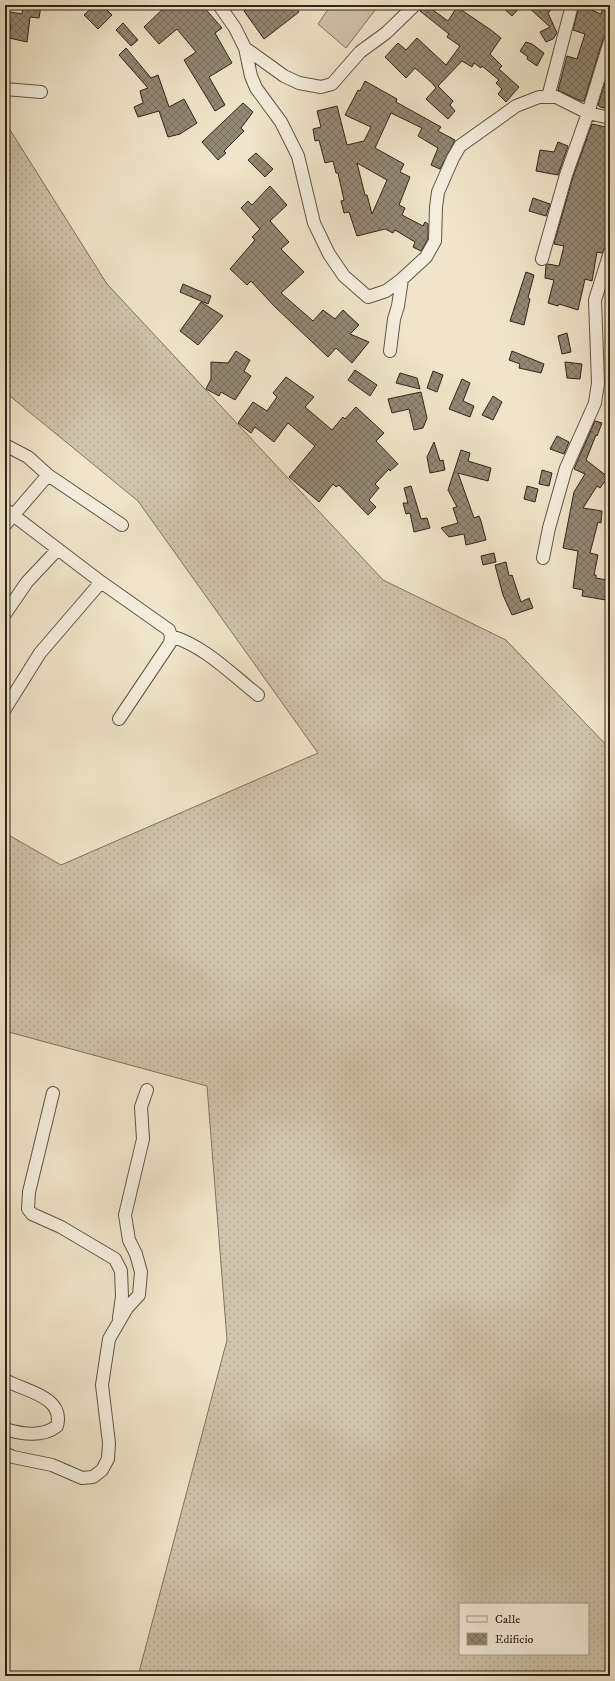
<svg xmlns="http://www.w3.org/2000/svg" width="615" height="1681" font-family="'IM FELL DW Pica',serif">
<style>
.grass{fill:url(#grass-dots);stroke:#7e7462;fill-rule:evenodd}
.park{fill:#cfc4ac;stroke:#7e7462}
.building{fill:url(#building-cross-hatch);stroke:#2e2519;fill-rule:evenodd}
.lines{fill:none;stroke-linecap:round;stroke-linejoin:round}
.minor-casing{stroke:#5e5545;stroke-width:14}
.minor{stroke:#f5eedd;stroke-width:12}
</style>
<defs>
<pattern id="grass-dots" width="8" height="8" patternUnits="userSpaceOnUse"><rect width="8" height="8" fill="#cfc4ac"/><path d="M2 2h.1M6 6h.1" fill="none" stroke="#b2a893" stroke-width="1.8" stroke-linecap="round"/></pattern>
<pattern id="building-cross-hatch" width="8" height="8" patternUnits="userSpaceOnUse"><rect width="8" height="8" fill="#938975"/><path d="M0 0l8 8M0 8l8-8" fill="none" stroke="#78705f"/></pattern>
</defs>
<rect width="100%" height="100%" fill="#f0e5ca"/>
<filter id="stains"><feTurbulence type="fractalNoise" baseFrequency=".005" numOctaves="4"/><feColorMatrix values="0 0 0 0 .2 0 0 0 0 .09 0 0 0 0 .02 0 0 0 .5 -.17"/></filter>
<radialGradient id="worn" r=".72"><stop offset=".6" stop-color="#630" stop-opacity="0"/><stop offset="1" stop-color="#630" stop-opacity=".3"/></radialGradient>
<path class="grass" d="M5,122L107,284L383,580L506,640L610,749V1676H138L227,1340L207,1086L5,1031V833L61,865L318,753L138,501L5,392ZM460,1604H588V1654H460Z"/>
<path class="park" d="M331,5H379L346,48L318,24Z"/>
<path class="building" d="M23,5L41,6L39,18L30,17L27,42L9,38L11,24L5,23V11L22,14Z
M95,5H102L112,15L98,29L84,15Z
M167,5H202L222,28L215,33L232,63L209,77L225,105L215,111L184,60L196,52L177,29L159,44L144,27Z
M253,5H294L299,12L264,39L244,11Z
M423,5H426L448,21L457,7L491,30L501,38L490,54L502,66L499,69L519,87L506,102L498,94L502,89L496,83L499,80L482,66L481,68L474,63L472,67L462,61L438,86L453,101L450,105L455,111L448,119L426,99L436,88L432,83L415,68L406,78L385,57L398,43L406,50L417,38L446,65L460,46L447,37L449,34L420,11Z
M500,5H522L512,16Z
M526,5H556L548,13L557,33L553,39L546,42L540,32L550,27Z
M579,5L601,14L604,5H610V25L607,34L603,39L584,101H581L558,90L567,56L577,59L585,34L573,30Z
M123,23L138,40L131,46L116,30Z
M526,42L532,44L544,53L537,66L527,59L528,57L520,51Z
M126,48L151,78L158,75L169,107L184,99L197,123L180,134L168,137L159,111L138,117L134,107L143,103L140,91L148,88L119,55Z
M610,67V109L600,107L598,105Z
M365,81L397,99L396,102L441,127L438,131L455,140L440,169L431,165L438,148L418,136L422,128L391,113L375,148L404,164L400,172L410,177L399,205L405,208L402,215L423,226L425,222L428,224V239L421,251L413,247L415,242L395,230L393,233L385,229L357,236L349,212L344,213L341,201L344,200L338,173H336L333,161L325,163L319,140L315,141L313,129L321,127L317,111L337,106L347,145L364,141L371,127L345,115L358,90L360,91ZM357,163L387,180L372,214L367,195H365Z
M243,103L253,112L241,128L244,131L224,151L226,153L218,160L202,142Z
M592,124L610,128V245L605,247L602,253L597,252L592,281L585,279L578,310L559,304L558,306L548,303L554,280L545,278L546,265L548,264L559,266L564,246L554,244L573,177Z
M558,142L568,146L558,175L536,171L540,150L554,152Z
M256,153L273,169L265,177L248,160Z
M270,186L287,205L270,221L289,242L281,249L304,272L281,293L313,321L323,310L335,319L343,310L359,325L350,334L369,342L352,363L336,348L328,357L274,306L251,281L247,285L230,269L255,240L252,237L260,229L241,208L248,201L252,205Z
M533,198L550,204L546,216L529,211Z
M526,272L534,275L528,298L530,299L524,325L510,321Z
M183,284L211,296L208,304L180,292Z
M201,302L223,316L198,345L180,331Z
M567,333L571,352L562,354L558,336Z
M236,351L250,360L244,371L251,376L235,400L221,392L219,396L206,389L211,379V362L228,363Z
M512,351L544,364L541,373L519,368L520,364L509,360Z
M565,362L582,364L580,379L567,378Z
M355,370L377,385L370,396L348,380Z
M433,371L443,375L437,392L427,388Z
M400,373L417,378L420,389L396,383Z
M286,377L314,397L305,407L332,430L343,417L345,419L356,407L384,433L376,441L398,464L390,471L389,469L375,484L379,488L369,500L376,507L368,515L339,485L336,487L333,484L319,502L289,477L315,446L288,423L274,442L255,427L251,433L238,423L253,402L267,411L277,397L273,393Z
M462,379L470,383L463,401L474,406L470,417L449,409Z
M421,392L427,418L423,428L414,430L409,409L392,413L388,399Z
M493,396L502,402L493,420L482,415Z
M595,421L602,423L597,436L596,435L586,460L608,477L600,488L597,486L583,508L602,511L601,523L598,522L590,553L598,555L594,575H596V578L607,580L606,600L582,596L583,590L573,588L578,551L563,548L574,492L585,474L574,469Z
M557,436L569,442L564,454L550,449Z
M434,442L440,461L443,460L445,470L430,473L427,457Z
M461,450L470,453L468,461L491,468L488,481L458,473L474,518L479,516L481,521L486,540L466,545L464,534L449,537L441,528L458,523L453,508L457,507L448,490Z
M542,470L552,473L549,486L539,484Z
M411,486L421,519L427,518L430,528L414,532L410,513L406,514L403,503H408L404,488Z
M527,486L538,489L535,502L524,499Z
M494,553L496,562L483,565L481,556Z
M506,562L509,576L512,575L521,602L529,598L533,608L512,615L503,595L495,565Z"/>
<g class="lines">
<defs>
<path id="minor" d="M219,5L235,28L245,48L251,76L256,88L281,122L298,156L314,223L329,254L344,276L368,297L386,291L402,279L426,257L435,241L436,207L438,192L453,158L460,146L516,106L539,97H556L588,113L610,118
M245,48L284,76L299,83L321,87L332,84L360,52L386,33L415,5
M5,89L41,92
M548,97L572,5
M542,259L566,175L588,113L610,41
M390,351L394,319L398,306L402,279
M5,445L28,457L48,475L122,525
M5,509L101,582L169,630L171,636L170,643L119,719
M5,525L48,475
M543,558L549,528L566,468L595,403L598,383L595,300L610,252
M5,614L27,582L58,549
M171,636C206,647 230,673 258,695
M5,709L40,653L101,582
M53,1093L29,1192L28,1209L32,1214L61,1227L115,1259L121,1271L122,1296L119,1318
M5,1380C24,1391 65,1396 57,1426C42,1438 21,1434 5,1429
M5,1453L13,1457L52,1465L82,1478L93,1477L102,1470L108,1459L109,1443L102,1385L109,1339L127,1308L139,1295L141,1272L136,1254L129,1240L125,1215L143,1139L141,1107L147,1090"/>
</defs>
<use href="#minor" class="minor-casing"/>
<use href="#minor" class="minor"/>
</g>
<rect width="615" height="1681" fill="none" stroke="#f0e5ca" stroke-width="20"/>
<rect x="6" y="6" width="603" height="1669" fill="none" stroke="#2e2519" stroke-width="2"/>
<rect x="10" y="10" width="595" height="1661" fill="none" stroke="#2e2519"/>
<rect x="459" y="1603" width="130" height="52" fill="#f5eedd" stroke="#a59e8f"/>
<rect x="467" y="1616" width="20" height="6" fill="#f5eedd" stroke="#a59e8f"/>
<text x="495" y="1623" font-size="12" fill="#2e2519">Calle</text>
<rect x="467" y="1633" width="20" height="12" fill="url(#building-cross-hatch)" stroke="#a59e8f"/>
<text x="495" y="1643" font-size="12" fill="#2e2519">Edificio</text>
<rect width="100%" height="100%" filter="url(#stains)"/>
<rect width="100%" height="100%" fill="url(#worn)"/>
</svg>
